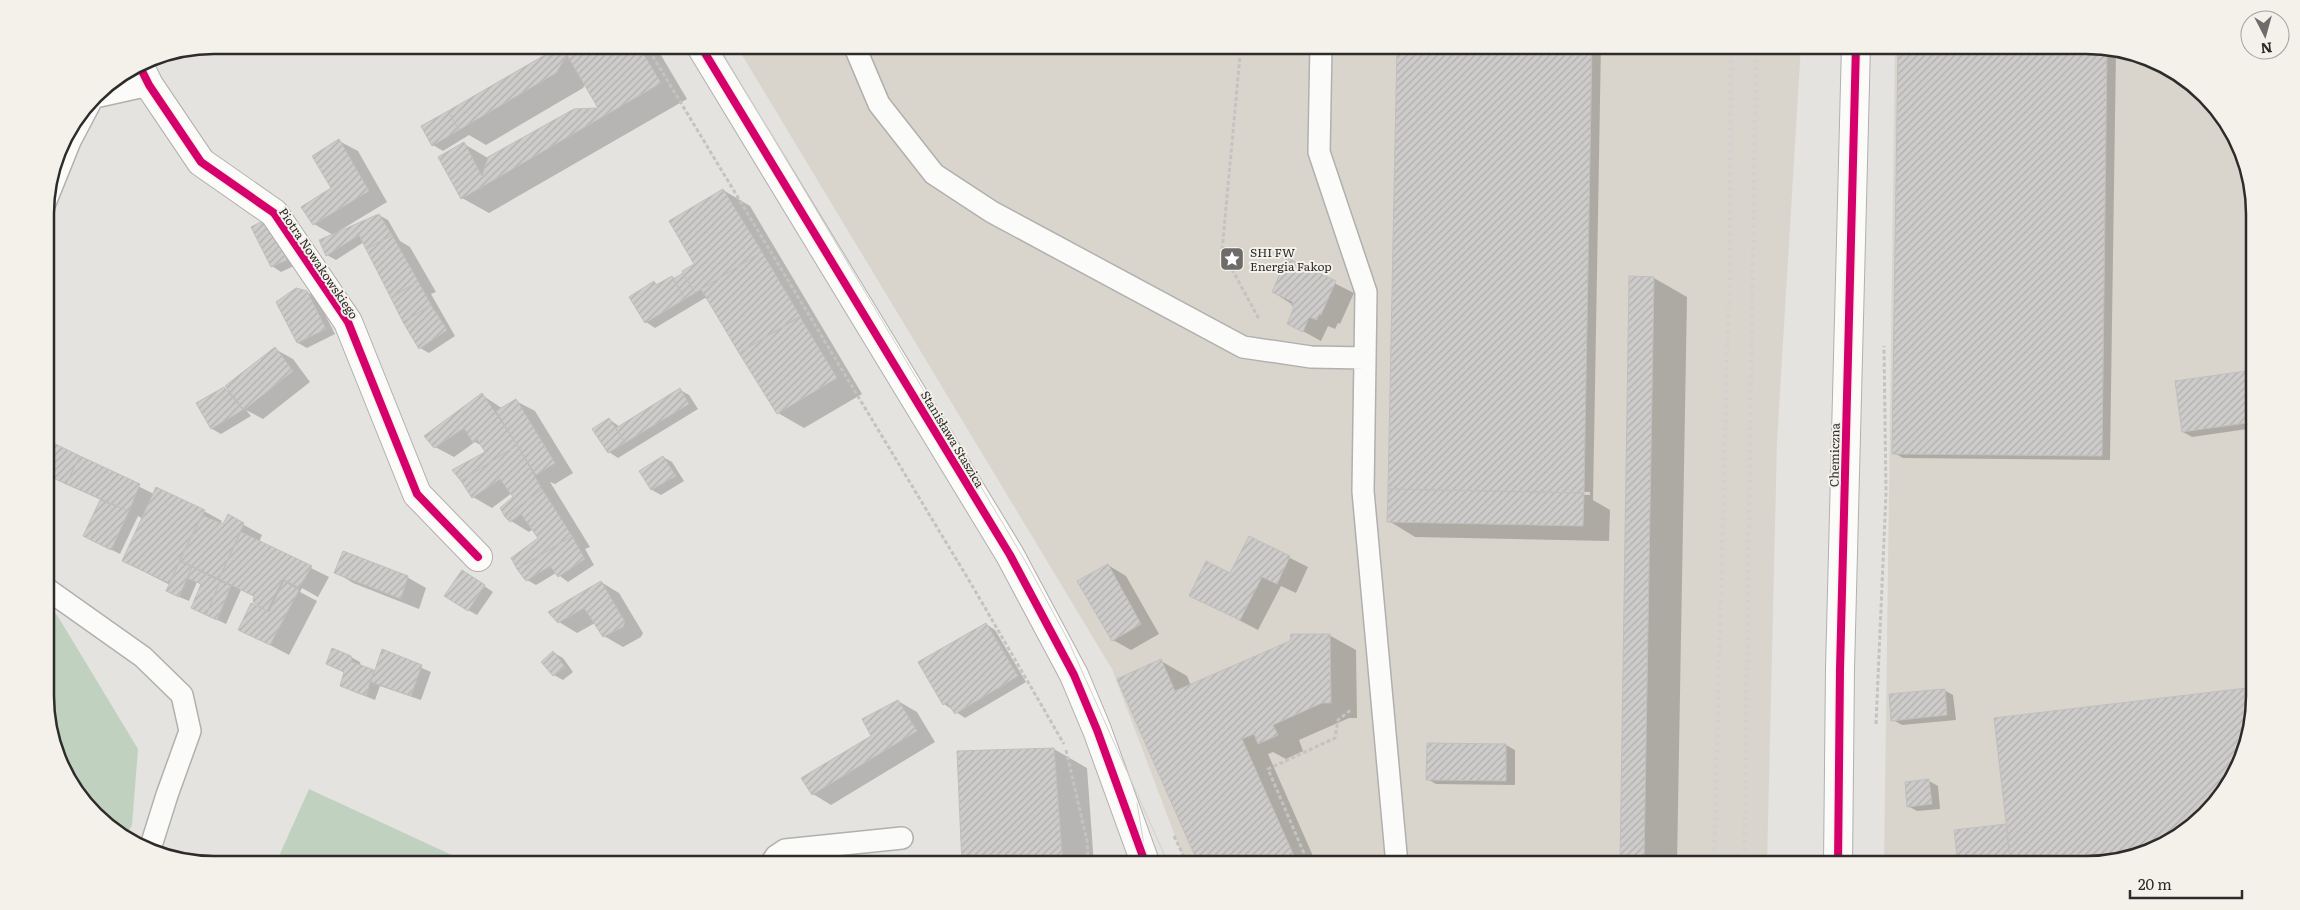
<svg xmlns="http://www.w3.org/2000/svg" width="2300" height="910" font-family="Literata,serif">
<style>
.built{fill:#d9d5cd}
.grass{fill:#c1d1c0}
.shadow{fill:#0003;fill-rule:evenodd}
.building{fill:url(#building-hatch);stroke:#c1bfbd}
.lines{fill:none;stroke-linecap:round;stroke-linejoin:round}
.lane-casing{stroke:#b1b0ae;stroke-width:24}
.street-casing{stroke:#b1b0ae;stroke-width:30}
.secondary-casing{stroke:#b1b0ae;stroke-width:30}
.path{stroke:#c3c3c2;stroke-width:3;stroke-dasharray:4 2.5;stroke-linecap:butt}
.lane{stroke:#fbfbfa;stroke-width:21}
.street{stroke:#fbfbfa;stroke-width:28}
.secondary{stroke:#fbfbfa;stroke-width:28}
.tram{stroke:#d1d1d0;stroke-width:1}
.rail{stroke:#d1d1d0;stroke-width:4;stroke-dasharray:2.5 5;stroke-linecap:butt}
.cycleway-casing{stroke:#f4f1eb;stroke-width:11}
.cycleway{stroke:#d6006c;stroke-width:8}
.labels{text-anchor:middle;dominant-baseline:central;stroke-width:4;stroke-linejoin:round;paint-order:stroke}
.poi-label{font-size:12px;fill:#2d2c2a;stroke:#f4f1eb;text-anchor:start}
.street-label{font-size:12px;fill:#2d2c2a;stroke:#f4f1eb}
.rim{fill:none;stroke:#2d2c2a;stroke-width:2.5}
</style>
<defs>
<pattern id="building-hatch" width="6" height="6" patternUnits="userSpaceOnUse" patternTransform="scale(1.25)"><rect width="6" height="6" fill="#cdccca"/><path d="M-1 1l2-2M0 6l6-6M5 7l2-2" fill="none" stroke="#b0afae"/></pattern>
</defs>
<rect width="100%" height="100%" fill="#e4e3e0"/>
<path class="built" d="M736,45H1801L1777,442L1767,865H1186L1112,669Z
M1895,45H2086L2140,54L2213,103L2242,149L2254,192L2255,696L2246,750L2220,799L2189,830L2140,856L2097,865H1884Z"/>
<path class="grass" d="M48,608L57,615L138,749L132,825L127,834L87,807L48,728Z
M309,789L467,862L466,865H275Z"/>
<path class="shadow" d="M565,45H655L687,99L489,213L462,198L464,144L488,158L600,109L585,84L583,88L486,145L469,135L443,151L433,145L423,126Z
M1398,45H1601L1593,500L1610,510L1609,541L1415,537L1389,521ZM1397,488L1590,492V495L1397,491Z
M1899,45H2086L2116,50L2110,460L1903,458L1894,453Z
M339,141L358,151L387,202L339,231L340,233L379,215L388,220L400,241L410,247L436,292L431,294L455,336L429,353L420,348L364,242L336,260L327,255L333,235L314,224L333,188Z
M723,190L750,206L862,394L804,428L778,413L710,301L705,298L655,328L646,322L654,283L658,285L672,277L675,279L696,264Z
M267,221L296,265L281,272L272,266Z
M1288,260L1354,293L1340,324L1338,323L1335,329L1328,326L1321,341L1288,323L1296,307L1273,292Z
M1654,278L1687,297L1677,865H1621Z
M307,292L316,297L335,334L307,348L298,343L278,303Z
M275,349L293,359L310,382L263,419L246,410L251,416L221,434L212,429L197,404L224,389L232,393Z
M2254,372V428L2192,437L2183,432L2176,382Z
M680,390L689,395L698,409L618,458L609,452V419L620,427Z
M482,395L503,409L516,401L535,411L573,473L555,484L550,482L590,547L585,549L594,565L568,582L556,573L536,585L527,580L540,539L533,529L529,532L511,521L515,497L512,493L492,508L473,497L487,452L484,447L475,442L454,457L435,447Z
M47,441L154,494L204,511L222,521L220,525L223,526L228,516L262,535L259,542L329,577L318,597L302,588L300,592L317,601L289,655L240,629L252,605L266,608L255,597L241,590L226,624L192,608L202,584L197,582L189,601L177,596L170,585L123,561L143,519L138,516L120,554L84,536L101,500L55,479L49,495L47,494Z
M663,457L672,462L684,481L661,495L652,490L640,471Z
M1250,538L1308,567L1296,593L1281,586L1258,630L1191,595L1230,575Z
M1108,565L1126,576L1159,634L1131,650L1113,640Z
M335,572L407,577L426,588L419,609L353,583Z
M471,577L493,592L477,615L468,610Z
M601,582L619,593L643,633L641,637L623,647L604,636L595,623L577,633L559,622Z
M986,624L995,630L1026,682L965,718L944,704Z
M1329,635L1356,650L1357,718H1349L1299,740L1303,751L1286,759L1273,752L1268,754L1317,865H1200L1161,661L1187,676L1191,686Z
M383,651L431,672L421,700L380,686L375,700L350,690L341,685L345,673L327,663L351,657L360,662L361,667L375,672Z
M554,653L563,658L573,672L563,680L554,675Z
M2255,689L2246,750L2220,799L2189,830L2140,856L2097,865H1959L1955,831L2007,825L1995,719Z
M1944,690L1953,695L1956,720L1902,725L1893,720Z
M898,701L917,712L935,742L831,805L813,794L873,736Z
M1428,744L1506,745L1515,750V785L1436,784L1427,779Z
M1054,749L1087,768L1094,865H963L959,753Z
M1929,781L1938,786L1940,809L1917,811L1908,806Z"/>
<path class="building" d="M562,45H638L661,83L461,199L438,157L464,142L482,176L488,157L574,109L598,108L567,55L556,73L459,130L448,111Z
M1397,45H1592L1584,493L1388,489Z
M1898,45H2086L2107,49L2102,456L1892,454Z
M448,111L459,130L432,146L421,126Z
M339,139L369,191L313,225L301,207L331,188L312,156Z
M723,189L762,252L695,293L682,271L694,264L669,221Z
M379,214L392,235L366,249L359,235L326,256L319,240Z
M267,219L287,260L271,267L251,227Z
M392,235L418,281L391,298L366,249Z
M762,252L800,316L739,353L701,289Z
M1287,258L1336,281L1321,315L1319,314L1317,320L1309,317L1303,332L1287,324L1294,307L1291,305L1293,302L1272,292Z
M683,273L695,293L685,299L673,279Z
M672,276L685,299L645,323L629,297L654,281L656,285Z
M1629,276L1654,277L1644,865H1620Z
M418,281L431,305L403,322L391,298Z
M296,288L307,291L326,329L297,343L276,302Z
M431,305L447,330L419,349L403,322Z
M800,317L837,378L777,414L739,353Z
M275,347L293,371L244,410L225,386Z
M2254,370V422L2182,432L2175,381Z
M224,387L243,410L211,429L196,403Z
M680,388L689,404L625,443L616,428Z
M482,393L517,445L461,481L452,470L485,452L477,439L473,443L464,428L434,448L424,436Z
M516,399L555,463L536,475L496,411Z
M609,418L625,443L608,453L592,429Z
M47,440L80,456L66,484L47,475Z
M517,445L542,489L505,517L500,508L513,497L500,479L472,498L461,481Z
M80,456L140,484L129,511L66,484Z
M663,456L676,476L651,490L639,471Z
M156,487L205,510L169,583L122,561Z
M542,489L572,536L517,569L511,558L538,538L521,514L510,522L505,517Z
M1388,489L1584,493L1583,526L1387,522Z
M100,500L129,511L111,550L83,536Z
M228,514L244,523L219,579L179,560L202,515L223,524Z
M241,532L312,566L299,588L283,579L267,611L253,602L254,596L219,579Z
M572,536L585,559L558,577L550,566L526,581L517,569Z
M1249,536L1290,556L1277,584L1262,577L1240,620L1189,596L1206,561L1230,573Z
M343,551L408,576L401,599L334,573Z
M180,561L192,567L179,597L166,591Z
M1108,564L1141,624L1112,641L1077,581Z
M192,567L220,581L206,615L191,608L201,584L187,578Z
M462,570L485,585L468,611L444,596Z
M220,581L231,586L217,620L206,615Z
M284,581L299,590L270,645L238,630L251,603L269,612Z
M601,581L625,622L623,627L603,637L584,608L558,623L548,612Z
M986,623L1018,676L955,714L947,702L943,705L918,662Z
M1291,634H1330L1331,703H1322L1273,725L1278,735L1258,744L1254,734L1242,739L1298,865H1199L1117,679L1161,659L1175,691L1290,641Z
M332,648L351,656L352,662L374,670L366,696L340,686L344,672L326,664Z
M382,649L422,665L411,696L371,682Z
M553,651L565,667L553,676L541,662Z
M2255,687L2246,750L2220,799L2189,830L2140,856L2097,865H2011L1994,718Z
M1945,689L1947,715L1891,721L1889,694Z
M898,700L917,731L812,795L801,778L871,736L862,719Z
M1427,743L1506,744V781L1426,780Z
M1054,748L1063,865H962L957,751Z
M1929,779L1932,804L1907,807L1905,782Z
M2006,824L2011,865H1958L1954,830Z
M785,861L811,865H784Z"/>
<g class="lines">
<defs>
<path id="lane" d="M854,45L879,104L934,174L992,212L1243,347L1311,357L1365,358
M1321,45L1319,152L1366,292L1363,491L1397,865
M95,97L149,85
M45,203L70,141L90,103
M47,589L143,657L182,695L190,731L167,795L150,849
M770,865L776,856L785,850L902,838"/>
<path id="street" d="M139,65L149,85L201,162L274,213L348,322L417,494L478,557
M1838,865L1840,669L1856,45"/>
<path id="secondary" d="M700,45L1010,555L1074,675L1097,730L1146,865"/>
</defs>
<use href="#lane" class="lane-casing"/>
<use href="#street" class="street-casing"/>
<use href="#secondary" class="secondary-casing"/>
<path class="path" d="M646,45L970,582L1064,744
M1241,45L1222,251L1259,319
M1876,724L1886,493L1884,346
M1066,750L1087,841L1088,865
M1174,836L1188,865
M1309,865L1268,769L1335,738L1338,720L1352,709"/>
<use href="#lane" class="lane"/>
<use href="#street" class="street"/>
<use href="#secondary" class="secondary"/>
<path class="tram" d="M718,45L1027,564L1068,640L1169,865
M1137,803L1143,839L1145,865"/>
<path class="rail" d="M1714,865L1730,250L1731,45
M1744,865L1756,45"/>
<defs>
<path id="cycleway" d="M700,45L1010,555L1074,675L1097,730L1146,865
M139,65L149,85L201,162L274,213L348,322L417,494L478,557
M1838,865L1840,669L1856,45"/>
</defs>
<use href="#cycleway" class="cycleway-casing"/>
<use href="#cycleway" class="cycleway"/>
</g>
<defs>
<symbol id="sight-square" viewBox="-11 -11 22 22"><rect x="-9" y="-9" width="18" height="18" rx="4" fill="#6d6c6a" stroke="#f4f1eb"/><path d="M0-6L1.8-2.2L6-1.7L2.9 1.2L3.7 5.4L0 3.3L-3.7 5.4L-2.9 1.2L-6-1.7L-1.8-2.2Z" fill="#fff"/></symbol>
</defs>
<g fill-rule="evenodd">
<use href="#sight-square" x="1218" y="245" width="28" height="28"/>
</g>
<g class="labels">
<g class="poi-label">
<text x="1250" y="252">SHI FW<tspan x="1250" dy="14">Energia Fakop</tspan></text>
</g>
<g class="street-label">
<text transform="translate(319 263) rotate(56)">Piotra Nowakowskiego</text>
<text transform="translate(953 439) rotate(59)">Stanisława Staszica</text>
<text transform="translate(1834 455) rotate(-89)">Chemiczna</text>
</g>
</g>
<path d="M0 0H2300V910H0ZM214 54H2086A160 160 0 0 1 2246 214V696A160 160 0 0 1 2086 856H214A160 160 0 0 1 54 696V214A160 160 0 0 1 214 54Z" fill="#f4f1eb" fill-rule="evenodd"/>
<path class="rim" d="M214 54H2086A160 160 0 0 1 2246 214V696A160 160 0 0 1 2086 856H214A160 160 0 0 1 54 696V214A160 160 0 0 1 214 54Z"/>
<g transform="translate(2265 35) rotate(174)"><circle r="24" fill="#f4f1eb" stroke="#a4a29e"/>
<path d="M0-4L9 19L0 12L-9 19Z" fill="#6d6c6a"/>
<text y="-8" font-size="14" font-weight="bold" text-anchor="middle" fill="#2d2c2a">N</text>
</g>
<path d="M2130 890v8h112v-8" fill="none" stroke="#2d2c2a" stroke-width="2.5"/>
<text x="2138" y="890" font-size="15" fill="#2d2c2a" stroke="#f4f1eb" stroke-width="4" paint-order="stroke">20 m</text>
</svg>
